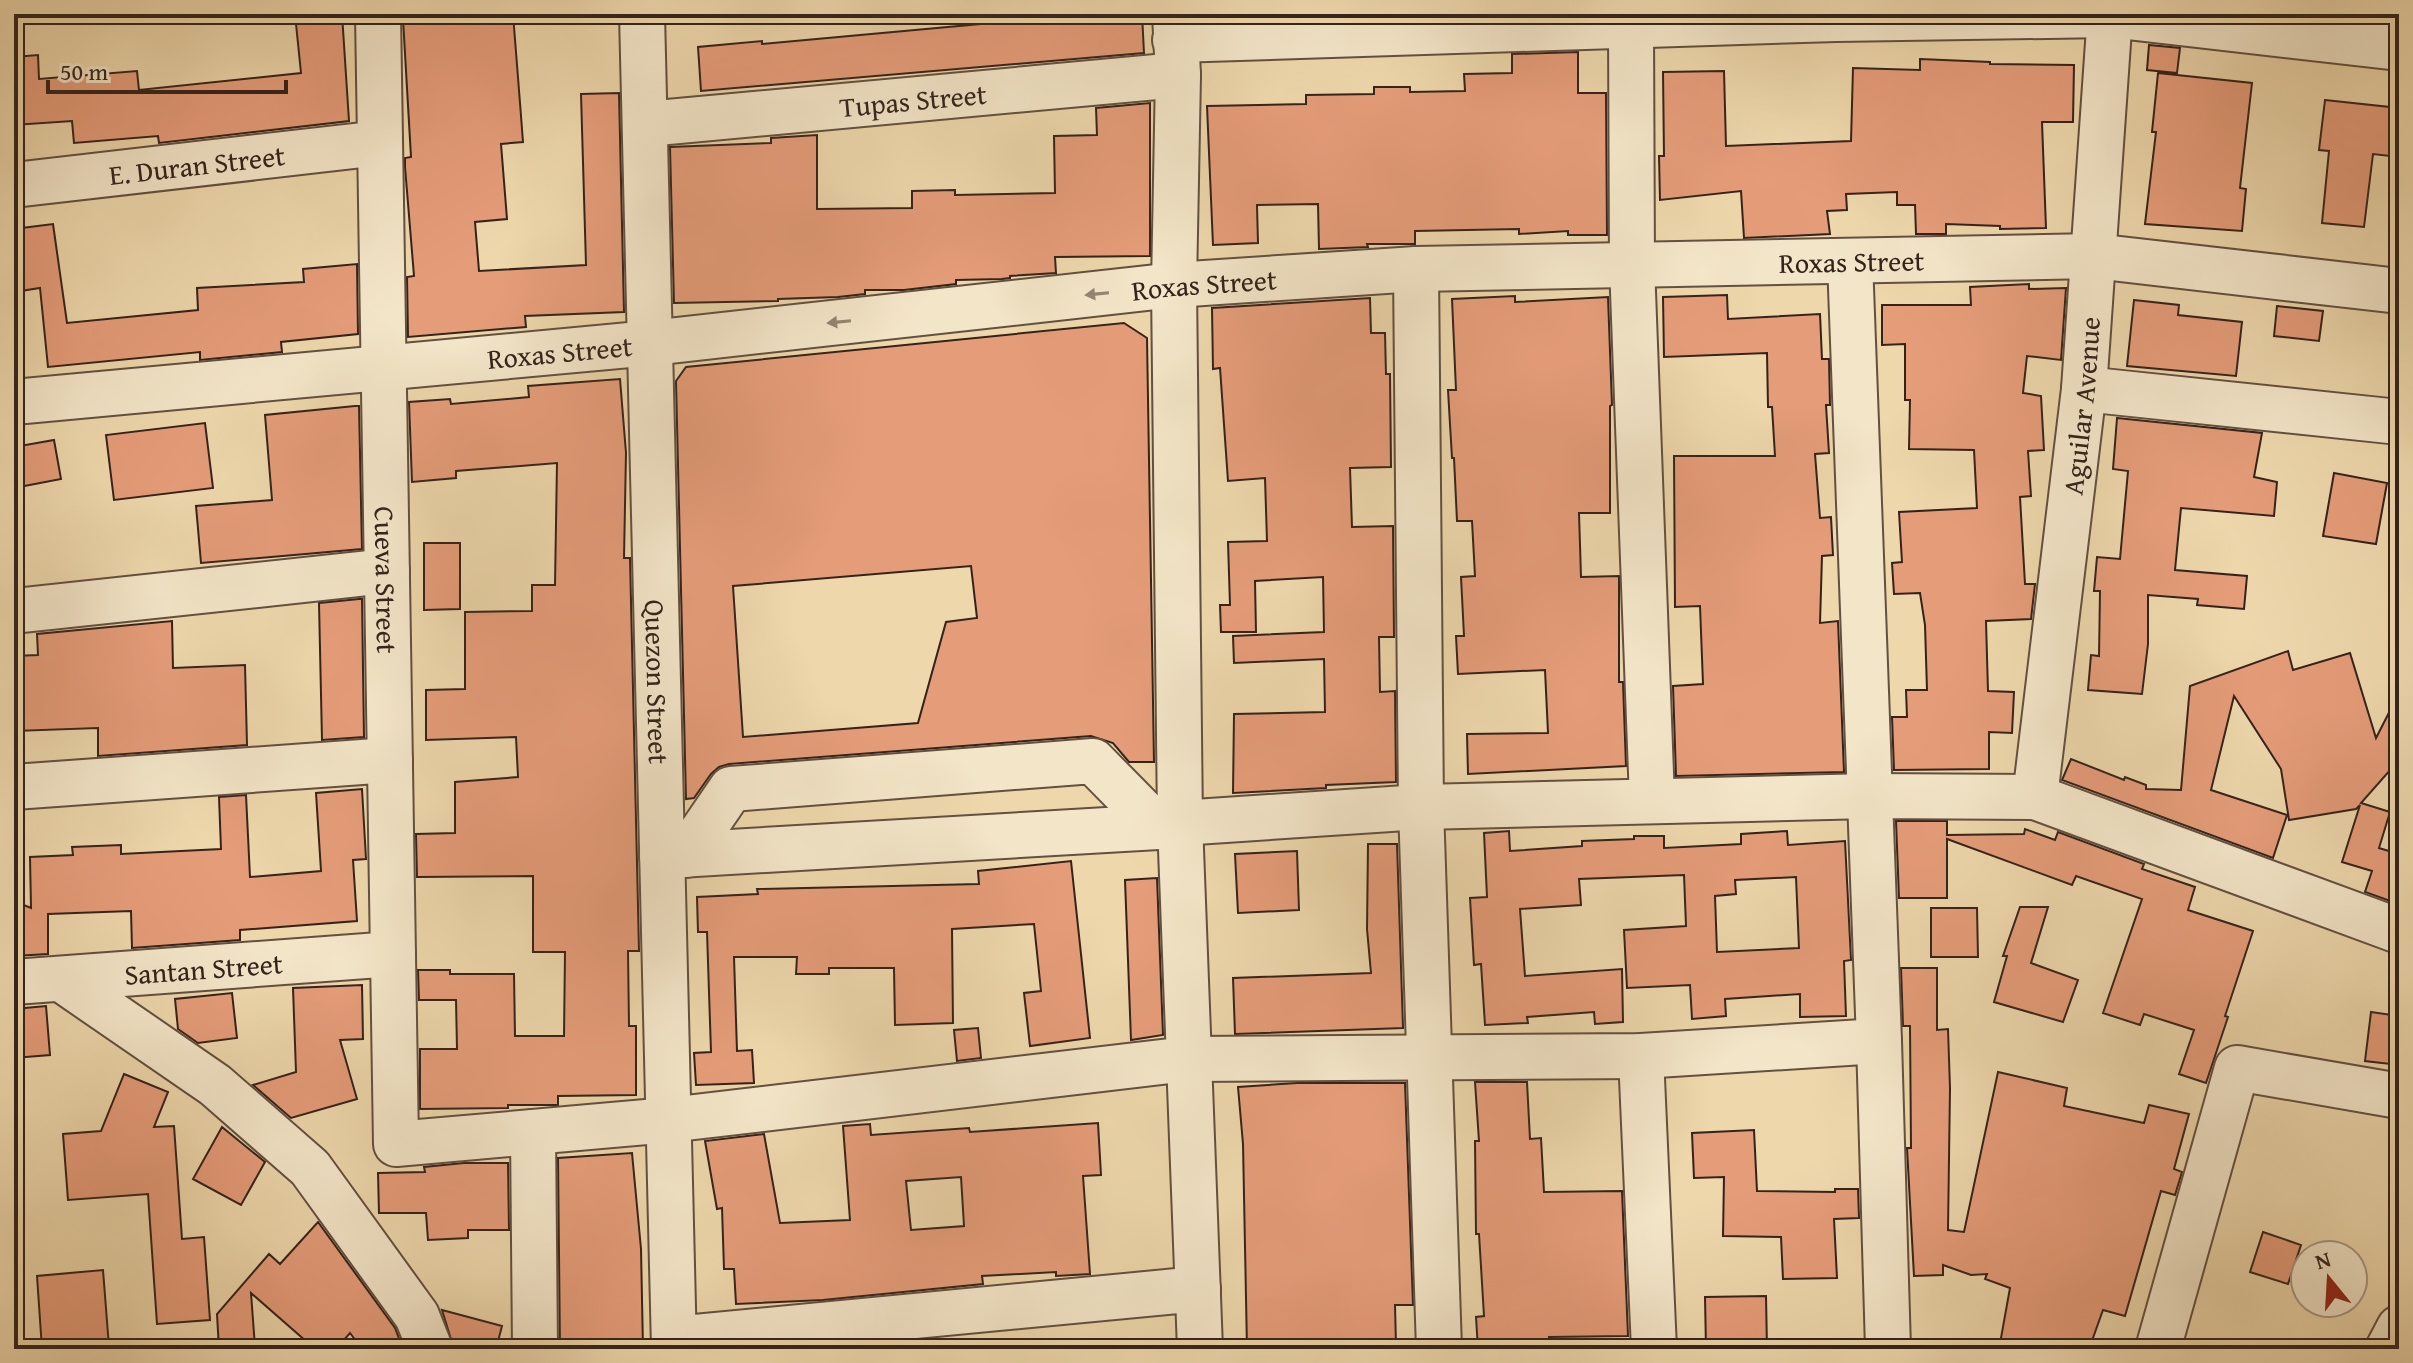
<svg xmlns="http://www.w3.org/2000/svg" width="2413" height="1363" font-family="'Gentium Book Plus',serif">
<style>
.building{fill:#e59c79;stroke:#34231c;stroke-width:2;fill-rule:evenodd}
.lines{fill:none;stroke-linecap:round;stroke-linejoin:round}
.minor-casing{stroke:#625040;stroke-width:48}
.minor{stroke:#f3e5c8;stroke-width:44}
.oneway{fill:#948472}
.labels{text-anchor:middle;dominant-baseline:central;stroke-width:6;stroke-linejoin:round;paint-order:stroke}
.street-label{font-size:28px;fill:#34231c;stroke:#f3e5c8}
</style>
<rect width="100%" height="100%" fill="#edd7ab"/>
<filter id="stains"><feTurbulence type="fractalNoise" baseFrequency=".0025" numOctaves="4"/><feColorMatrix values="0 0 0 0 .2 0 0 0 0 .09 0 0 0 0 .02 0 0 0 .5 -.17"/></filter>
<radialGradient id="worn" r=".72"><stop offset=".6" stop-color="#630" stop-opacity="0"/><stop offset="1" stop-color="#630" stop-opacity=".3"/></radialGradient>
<path class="building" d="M295,14H342L349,121L159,143L158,136L74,143L72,121L14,125V57L38,55L39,79L137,71L139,90L301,73Z
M460,14H513L520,103L523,142L501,144L507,219L475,222L479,271L586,265L581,94L619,93L624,312L525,316L526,327L408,337L407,277L414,276L405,167V158L411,157L403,19Z
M1039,14H1142L1144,53L701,91L698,47L762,41V44L1002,22V16Z
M2149,45L2180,48L2177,73L2147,70Z
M1578,52V93H1606L1607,235H1568V231L1519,234V229L1415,231V244H1367L1368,247L1319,249L1318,204L1257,205L1258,243L1213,245L1207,106L1306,104V95L1374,94V87H1410V92L1465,91L1464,74L1512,73V54Z
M1920,59L1990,62V64L2074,65L2073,122H2042L2046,228L2000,229V226L1946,224V234H1916L1915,205H1897V192L1846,194L1847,210L1827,211L1830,234L1744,238L1741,191L1660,200L1659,156H1664L1663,72L1724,71L1726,146L1851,141L1853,68L1920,70Z
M2158,73L2252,83L2240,188L2246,189L2242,231L2145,224L2156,132H2152Z
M2325,100L2399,108V157L2373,154L2364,227L2322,223L2329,151L2319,150Z
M1150,103V256L1055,257L1056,273L1010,276V278L1002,279L956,280V284L904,290H865V294L838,297L778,299V301L674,303L670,147L771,143V138L817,135V209L912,208V191L955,190V195L1055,193L1054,136L1097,135L1096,108Z
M53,224L67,323L198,310L197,288L304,282L303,269L357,264L358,334L281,342L282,352L200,360V352L48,367L40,288L14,292V229Z
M2029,284V289L2066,288L2061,360L2027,356L2023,393L2041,396L2044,450L2028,451L2031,496L2020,497L2025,584H2035L2031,619L1986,621L1988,691L2014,692L2012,733L1989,732V769L1894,770L1892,717H1907L1906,690H1927L1925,625L1920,593L1894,594L1892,563L1902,562L1899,512L1977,508L1974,450L1909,449L1910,400H1905V344L1882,345V305H1971L1970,287Z
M1727,295L1728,319L1820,314L1822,359H1829L1830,405H1826L1829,453L1815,454L1820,518L1831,517L1833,555L1822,556L1820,623L1838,621L1844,772L1676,776L1673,686L1703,684L1700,606L1675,607L1674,456H1775L1772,407H1768L1767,353L1664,357L1663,297Z
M1515,296V302L1608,297L1612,405L1610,406V513H1579L1581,577L1619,576V682H1623L1626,766L1468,774L1467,734L1548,733L1545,670L1458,674L1456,636H1464L1461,577L1475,576L1472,521H1457L1454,458H1452L1448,390H1456L1452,299Z
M1370,298L1371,333H1385L1386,374H1390L1391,467L1350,468L1352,527L1393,526L1394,637H1379L1380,692L1395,691L1396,782L1326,785V788L1233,793L1234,714L1325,712L1324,659L1234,663L1233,636L1324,632L1323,577L1255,581L1256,632H1221L1220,605H1230L1228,542L1267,541L1265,478L1228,481L1220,368L1213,369L1212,308Z
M2134,300L2179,305L2178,315L2242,322L2236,376L2127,366Z
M2277,306L2323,311L2319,341L2274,336Z
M1124,323L1147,338L1154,762H1129L1113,743L1091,736L729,764L719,767L711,774L694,798L686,799L676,381L686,367ZM971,566L977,618L946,622L918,723L743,737L733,586Z
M620,379L626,453L624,558H630L639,951H628L629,1026H636V1095L558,1096V1105H508V1108L420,1109V1049H457L456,1000H419L418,970H450V974H514L515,1036H564L565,952H533V876L417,877L416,834L455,833V782L518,777L516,737L426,740V690L465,689V612L532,611V585H555L557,463L456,471V478L412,482L409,402L450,399L451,404L529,397L528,386Z
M355,406H359L362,549L201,563L196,506L272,500L265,415Z
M2117,418L2262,433L2254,477L2277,482L2274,516L2181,508L2175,570L2247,576L2244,609L2197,605L2198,599L2148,595V644L2142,694L2088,690L2091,655L2099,656L2100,591H2094L2097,557L2120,559L2128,471L2113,469Z
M205,423L213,488L114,500L106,435Z
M54,440L61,479L14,488V447Z
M2334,473L2387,483L2376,544L2323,536Z
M424,543H460V609L424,610Z
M359,599H362L364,737L322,740L319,603Z
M172,621L173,668L245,665L247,745L98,756V728L14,731V656L38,655L37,634Z
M2288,651L2293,670L2350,653L2376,738L2399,693V760L2361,803L2390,812L2379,848L2399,854V884L2393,902L2365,892L2372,871L2342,862L2360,805L2356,809L2289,820L2281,769L2234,696L2211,790L2287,815L2273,858L2062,780L2071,759L2124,780L2125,777L2146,785V789L2181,790L2190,686Z
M362,789L366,859L353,860L357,921L240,930V940L132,948L131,911L48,914V954L14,956V901L31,908L30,857L73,855L72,847L121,845V854L221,849L219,797L246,795L250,877L321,871L316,793Z
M1896,821H1947V835L2024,834L2025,829L2055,840L2058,832L2144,864L2142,869L2195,887L2188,910L2253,931L2225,1016L2228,1017L2206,1083L2179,1074L2194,1030L2144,1014L2140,1025L2103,1013L2142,899L2076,876L2072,885L1947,839V898H1899Z
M1509,831L1510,851L1582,846V841L1634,839V836H1664V848L1741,844V834L1787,831L1788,845L1845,841L1851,960L1844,961L1846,1016L1800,1017V994L1725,999L1726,1016L1692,1019L1690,985L1627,988L1624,930L1686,926L1684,875L1579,879L1581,905L1520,909L1525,976L1622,969L1623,1022L1595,1024L1594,1012L1527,1017L1528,1023L1485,1025L1481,964L1474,965L1470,898L1487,897L1484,833ZM1796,877L1799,948L1717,952L1715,896L1736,894L1735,880Z
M1368,844H1397L1403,1028L1235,1034L1233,978L1371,973L1367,929Z
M1297,851L1299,910L1238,913L1235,854Z
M1071,861L1090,1038L1030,1046L1024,993L1041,991L1034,924L952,929L953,1023L895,1025L894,968H829V974H796L797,957H734L737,1051L752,1050L754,1083L696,1085L694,1053L711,1052L707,932H698L697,897L758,894L757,889L979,884L978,871Z
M1157,878L1163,1035L1131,1040L1125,880Z
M2020,907H2048L2031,963L2078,980L2063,1022L1994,1002L2007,956H2003Z
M1931,908H1977L1978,957H1931Z
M1901,968H1937V1030L1948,1029L1950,1088L1948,1230L1964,1232L1998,1072L2067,1088L2064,1106L2144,1123L2149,1105L2189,1114L2174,1169L2182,1172L2175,1195L2161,1191L2125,1316L2103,1310L2089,1349H1999L2010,1288L1985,1279L1987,1274L1971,1275L1943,1265V1275L1914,1276L1907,1148H1911L1910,1026H1903Z
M362,985L363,1039L340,1040L357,1099L291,1118L253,1085L296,1072L293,988Z
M232,993L237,1038L198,1043L178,1029L175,999Z
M46,1006L50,1055L14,1058V1009Z
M2371,1012L2399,1016V1065L2365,1061Z
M978,1028L981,1058L957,1061L954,1030Z
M124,1074L168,1092L154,1127L174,1126L182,1239L204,1237L210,1320L157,1324L148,1194L68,1200L63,1134L101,1131Z
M1475,1082H1527L1530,1139L1541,1138L1544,1192L1622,1191L1628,1336L1549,1337L1550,1349H1478L1476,1317L1484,1316L1479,1234H1476L1475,1141H1479Z
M1297,1083H1405L1413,1305H1395L1396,1344L1325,1346L1326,1349H1247L1243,1144L1238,1087Z
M1098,1123L1101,1175L1083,1176L1090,1274L1056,1276V1272L982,1276L983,1284L823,1300L736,1304L734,1269H724L722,1208L717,1209L705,1141L764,1134L780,1223L850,1220L843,1126L870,1124L871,1135L969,1128L970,1132ZM961,1177L964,1226L911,1230L906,1181Z
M222,1127L265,1162L241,1205L193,1179Z
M1754,1130L1757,1191L1835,1192V1189H1858L1859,1218L1834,1219L1837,1278L1783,1279L1781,1237L1723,1236L1724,1177L1694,1178L1692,1133Z
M632,1153L641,1249L643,1349H560L558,1158Z
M464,1163H508L509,1230H468V1238L428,1240L426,1213H379L378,1173L425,1172L424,1167Z
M318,1222L395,1328L403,1349H362L350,1333L336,1349H315L251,1293L255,1347L219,1349L217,1314L269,1254L280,1264Z
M2263,1232L2301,1245L2288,1284L2250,1272Z
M103,1270L109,1347L42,1349L37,1276Z
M1766,1296L1767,1349H1706L1705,1297Z
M442,1310L502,1326L496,1349H454Z"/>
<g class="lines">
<defs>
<g id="minor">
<path id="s1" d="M378,14L396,1144L669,1120L1187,1059L1641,1056L1879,1041"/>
<path id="s2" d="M642,14L674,1349"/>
<path d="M1175,14L1178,75L1174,285L1180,823L1200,1349"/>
<path d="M1631,26L1632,265L1652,800"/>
<path d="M1175,40L1836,19L2110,15L2399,48"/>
<path id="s3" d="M646,124L1178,75"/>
<path id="s4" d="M14,185L380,143"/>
<path d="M1850,261L1879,1041L1888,1349"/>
<path d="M1416,269L1421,807L1439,1349"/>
<path d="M2084,389L2399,422"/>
<path id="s5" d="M14,402L651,343L1174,285L1416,269L2094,256L2399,291"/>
<path d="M14,611L387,571"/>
<path d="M14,787L390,760"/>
<path id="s6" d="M2035,797L2084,389L2110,14"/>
<path d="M686,855L731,789L1093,761L1158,827"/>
<path d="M662,856L1158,827L1180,823L1421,807L1870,796L2035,797L2399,931"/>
<path d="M61,979L215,1085L310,1168L417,1316L430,1349"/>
<path id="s7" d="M14,982L393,954"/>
<path d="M1641,1056L1654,1349"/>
<path d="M533,1132L535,1349"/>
<path d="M674,1339L1198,1289"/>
<path d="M2158,1349L2237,1068L2399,1096"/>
<path d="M2388,1349L2399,1328"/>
</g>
</defs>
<use href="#minor" class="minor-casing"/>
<use href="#minor" class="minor"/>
</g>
<defs><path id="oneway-solid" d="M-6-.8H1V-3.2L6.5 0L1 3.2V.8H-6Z" transform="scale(2)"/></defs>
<g class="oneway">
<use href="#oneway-solid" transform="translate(1097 294) rotate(174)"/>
<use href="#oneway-solid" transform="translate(839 322) rotate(174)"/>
</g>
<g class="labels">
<g class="street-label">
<text stroke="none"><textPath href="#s3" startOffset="268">Tupas Street</textPath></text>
<text stroke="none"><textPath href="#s4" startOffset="184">E. Duran Street</textPath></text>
<text stroke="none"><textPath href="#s5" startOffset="1844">Roxas Street</textPath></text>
<text stroke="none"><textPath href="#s5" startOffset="1196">Roxas Street</textPath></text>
<text stroke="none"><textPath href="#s5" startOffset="548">Roxas Street</textPath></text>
<text stroke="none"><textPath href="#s6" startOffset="394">Aguilar Avenue</textPath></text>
<text stroke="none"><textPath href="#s1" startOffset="566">Cueva Street</textPath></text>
<text stroke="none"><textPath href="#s2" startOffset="668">Quezon Street</textPath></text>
<text stroke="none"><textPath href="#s7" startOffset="190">Santan Street</textPath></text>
</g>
</g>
<rect width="2413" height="1363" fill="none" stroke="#edd7ab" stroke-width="48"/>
<rect x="16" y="16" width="2381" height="1331" fill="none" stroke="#34231c" stroke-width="4"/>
<rect x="24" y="24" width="2365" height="1315" fill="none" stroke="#34231c" stroke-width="2"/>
<g transform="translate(2329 1279) rotate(342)"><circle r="38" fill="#f3e5c8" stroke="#a79783" stroke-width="2"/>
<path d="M0-6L14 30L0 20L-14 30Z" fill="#8f2418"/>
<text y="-12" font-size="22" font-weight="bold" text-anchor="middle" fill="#34231c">N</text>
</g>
<path d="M48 80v12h238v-12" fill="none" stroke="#34231c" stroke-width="4"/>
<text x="60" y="80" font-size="24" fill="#34231c" stroke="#f3e5c8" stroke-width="6" paint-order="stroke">50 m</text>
<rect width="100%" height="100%" filter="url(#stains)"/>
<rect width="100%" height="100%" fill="url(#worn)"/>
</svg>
